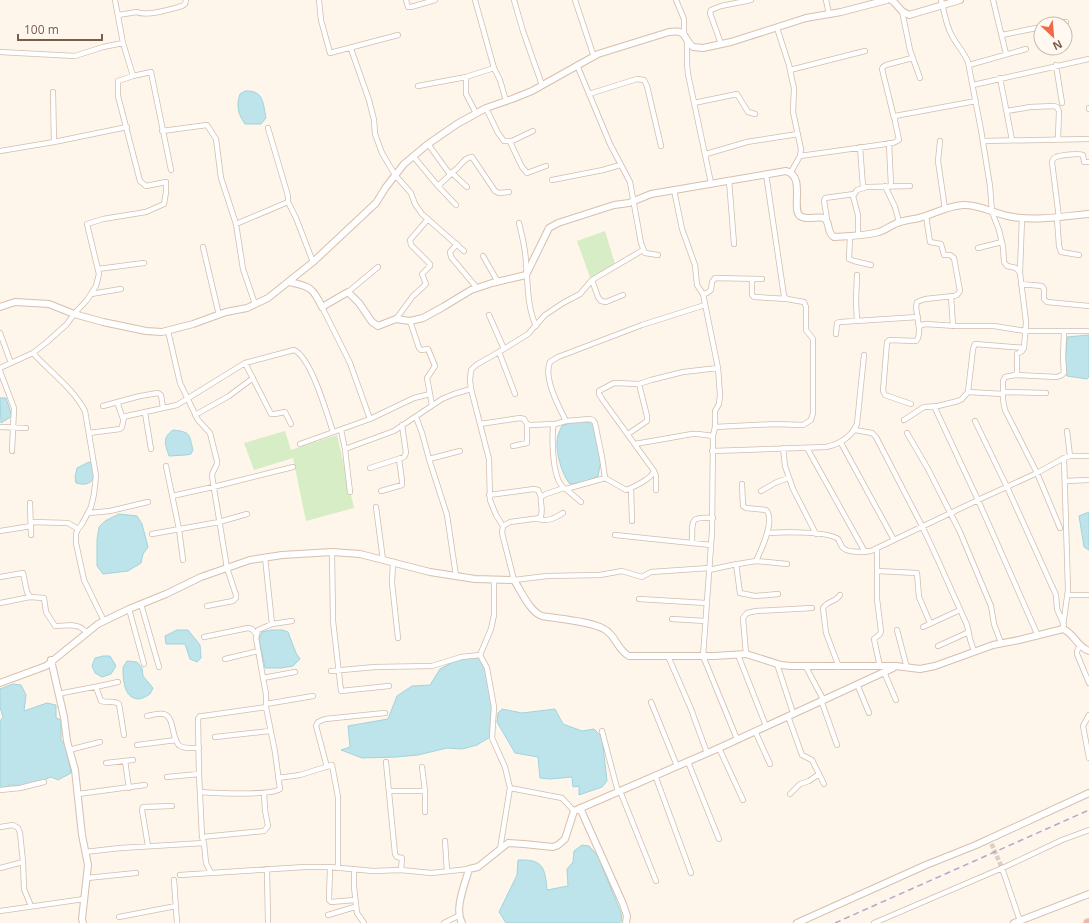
<svg xmlns="http://www.w3.org/2000/svg" width="1089" height="923" font-family="'Open Sans',sans-serif">
<style>
.green{fill:#d7edc6}
.water{fill:#bce4ea;stroke:#a1d4dc}
.lines{fill:none;stroke-linecap:round;stroke-linejoin:round}
.street-tunnel{stroke:#ddcfc2;stroke-width:4.5;stroke-dasharray:4.5 2;stroke-linecap:butt}
.street-casing{stroke:#d2bdad;stroke-width:6}
.secondary-casing{stroke:#d7bfad;stroke-width:8}
.highway-casing{stroke:#ddd4d0;stroke-width:10}
.street{stroke:#fff;stroke-width:4.5}
.secondary{stroke:#fff;stroke-width:6}
.highway{stroke:#fbb49d;stroke-width:8}
.rail{stroke:#b8a5ca;stroke-width:1.5;stroke-dasharray:6 4;stroke-linecap:butt}
</style>
<rect width="100%" height="100%" fill="#fef6ea"/>
<path class="green" d="M605,231L616,267L591,280L577,241Z
M285,431L291,450L337,435L354,508L306,521L293,458L254,470L244,443Z"/>
<path class="water" d="M245,91C264,90 263,103 266,118L261,124H245C238,114 236,106 240,94Z
M1089,335V377L1087,379L1067,376L1065,367L1067,337Z
M0,398H6L12,416L1,423Z
M574,421C583,421 591,421 596,429L601,461L598,476L586,482L570,484C562,475 556,453 557,441C557,436 560,430 562,426Z
M173,430C191,432 189,434 193,450L191,454L186,455L169,456C165,444 162,438 173,430Z
M89,462L93,464L94,478C89,485 84,485 76,483L75,477L77,468Z
M1089,512V550L1084,547L1079,516Z
M119,514L137,516L142,524L148,547L143,554L141,563L128,571L103,574L97,566V540L99,527L105,521Z
M177,630H188L200,645L201,658L197,662L190,659L185,644H166L165,636Z
M271,630H282L288,632L296,653L300,659L293,666L281,668H265L259,639L262,632Z
M103,656H110L116,666L111,674L102,677L95,673L92,666L95,658Z
M471,656L482,658C489,684 496,710 490,737L477,745L462,749L447,748L418,755L396,757L362,758L341,750L350,747L348,726L388,719L397,696L412,686L430,685L440,669L453,662Z
M127,661L137,662L142,668L143,676L153,688L150,694C147,696 142,699 138,699C123,698 123,677 123,667Z
M13,684L21,685L26,695L24,711L47,703L56,705V718L61,720V740L66,746L71,773L58,780L51,777L28,786L9,785L5,789L0,790V721L3,717L0,707V689Z
M502,709L522,713L555,709L563,724L582,731L594,729L602,737L607,781L602,787L579,795V786L573,787L572,777L550,779L540,778L538,757L515,753L497,722L498,713Z
M582,845L589,846L598,856L621,913L622,921L619,923H506L499,912L517,875L518,860C543,859 545,867 547,890L568,886L567,869L573,862L574,851Z"/>
<g class="lines">
<path class="street-tunnel" d="M989,838L1002,868"/>
<defs>
<path id="street" d="M319,0L321,20L330,53L398,35
M406,0L408,7H411L435,0
M475,0L494,68L500,80L506,101
M514,0L523,31L542,85
M575,0L594,57
M676,0L684,19V35
M826,0L829,14
M941,0C944,11 946,24 951,34C956,44 964,52 968,62L981,130L990,186L992,212L999,230L1003,247L1004,262L1007,266L1016,268L1020,273L1026,322L1024,348L1022,351L1017,354V373L1015,375L1005,377L1003,381V400L1005,410L1037,473L1060,528
M993,0L1006,54
M902,11L910,50L920,78
M118,15L137,12C147,17 171,9 182,6L185,4L186,0
M1056,24L1066,22
M777,28L789,65L792,80L794,88L793,112L801,149L800,156L791,172
M1002,35L1041,27
M687,40V64L688,74L711,183
M721,44L710,13L711,10L721,6L751,0
M351,49L369,100L374,120L375,134L382,153L395,175L411,193L415,204L422,214L464,251
M0,52L75,56L103,47L123,43
M577,65L610,144L630,182L641,243L645,253L658,255
M969,65L1026,49
M1056,65L1062,103
M790,70L865,51
M133,76L151,72L171,170
M466,77V94L476,113
M1000,78L1012,140
M973,85L1089,59
M418,86L466,77L494,68
M53,92L54,142
M589,94L637,79L644,80L647,86L661,146
M694,103L737,94L748,112L755,114
M486,108L498,133L504,141H512L533,131
M1089,108V109
M1007,111L1030,107L1054,106L1057,107L1059,111L1058,139
M894,118L882,69L883,67L886,65L912,58
M268,128L288,196V202L296,218L313,262
M162,131L207,125L216,139L221,178L236,224L243,269L255,304
M940,141L938,161L945,209
M983,141L1089,139
M510,142L522,167L527,173L546,166
M889,143L891,186
M428,144L449,173C459,172 462,157 472,157L495,191L499,193L509,192
M860,147L863,187
M0,151L54,142L127,127
M706,154L747,142L798,134
M413,156L438,186L456,205
M800,156L893,143L899,140L895,121V116L976,101
M552,180L603,170L620,165
M729,180L734,244
M438,186L452,173L467,187
M885,186L895,207L899,222
M674,190L682,229L695,265L697,285L703,294L718,368L720,395L719,404L715,411V427
M1057,218L1059,246L1061,252L1079,255
M1059,218L1052,162C1053,159 1053,158 1056,157C1061,155 1079,153 1083,155L1084,162H1089
M827,219L824,201L825,198L854,194
M519,223C522,236 526,250 526,264C528,284 527,307 536,326
M236,224L288,202
M850,236L849,259L854,261L871,265
M858,236V215L853,196L857,190L867,187L910,186
M457,244L450,252L451,257L477,288
M203,247L219,315
M978,248L1002,242
M483,256L498,282
M98,269L144,263
M1020,272L1022,218
M752,279V295L754,297L787,299
M592,280L598,297L601,301L606,302L623,295
M1021,284L1042,286L1044,289V299L1047,302L1089,306
M348,292L378,267
M91,294L121,289
M703,294L707,293L711,290L712,282L715,278L762,279
M951,296L953,326
M322,307L350,363L370,419
M489,315L504,349
M396,319L413,296L426,284L422,274L430,266V264L411,245L410,240L428,219
M410,321L419,348L421,350L428,349L435,366L427,378L432,405
M857,321L856,300L857,275
M919,328L916,307L917,302L925,299L954,296L957,295L960,291L954,258L950,255H944L941,244L930,242L926,216
M168,331L180,383L198,420L210,433L217,461C218,467 212,470 212,476L227,568L236,595V598L233,601L207,606
M0,333L11,363
M836,334L837,323L840,322L918,317
M499,352L515,394
M33,353C50,372 73,388 85,411L96,476L94,494L91,507L82,524L78,529L76,534V543L84,580L104,621
M245,363L271,414H275L285,412L291,424
M0,368L33,353L47,342L67,324L74,314L87,300L96,286L99,274L87,224L103,219L146,212L164,204L166,192V182L146,186L140,181L118,96V81L133,76L123,43L115,0
M0,371L14,408L12,451
M1015,375L1057,377L1062,375L1064,373L1063,358L1064,332
M968,392L973,349L975,344L1024,348
M1003,392L1046,393
M117,402L123,419
M911,404L885,395L883,391L887,342L889,340L916,341C921,337 917,329 921,325L926,324L956,326H994L1025,331H1089
M103,406L140,396L158,393L161,395L163,408
M934,406L978,500L1038,636
M145,413L151,449
M195,415L229,396L253,378
M416,417L422,433L429,459L447,515L456,576
M904,420L924,407L938,406L958,401L962,399L968,392L1003,394
M566,421L555,424L553,427C552,441 552,483 566,489L605,478L602,457L595,423L593,420L590,419L566,421C559,407 543,378 550,362L558,357L642,325L705,305
M975,421L1007,487L1056,595L1057,609L1064,625
M480,424L520,418L524,419L527,424L530,425L555,424
M0,427L26,428
M341,430L345,449
M855,430L872,433L876,437L922,526L937,558L967,625L970,639L974,651
M1067,431L1070,456
M89,433L120,429L122,427L124,417L127,416L177,405L245,363L294,350C311,357 327,414 333,432
M907,433L928,469L960,532L991,606L994,624L1001,643
M628,434L647,421V416L639,384
M841,443L894,540
M300,444L370,419L414,398L430,394
M635,444L692,434H698L713,436
M513,446L527,443V424
M783,448L785,466L793,489L816,534
M807,448L865,552
M712,451L826,447C840,444 851,438 857,424L864,355
M429,459L460,451
M166,466L179,529L183,560
M370,468L404,457L406,453L402,425
M654,471L656,476V490
M605,478L626,490C634,487 651,479 654,471L602,399L599,394V391L614,383L639,384L651,380L683,372L718,368
M1065,481L1089,480
M742,484L743,506L746,508L766,510C776,520 761,550 756,561
M564,488L546,494L541,497C540,504 544,512 540,518L510,522L503,526L502,533L514,580L547,576L600,575L622,571L642,577L651,572L709,568
M631,488L632,521
M566,489L581,502
M381,491L402,485V481L399,459
M761,491L777,482L789,478
M350,492L345,449L394,431L442,399L454,394L471,389
M489,495L534,489L538,490L541,497
M172,496L213,487L293,467
M30,503L31,535
M376,507L383,560
M89,513L110,511L148,502
M539,519C548,522 555,518 563,513
M31,522L68,523L78,529
M503,526L496,515L490,500L489,459L471,389L470,380L471,370L476,365L504,349L528,334L545,315L563,303L580,294L592,280L643,250
M0,531L31,526
M768,533C783,532 827,531 838,539C840,542 841,546 843,548C848,553 864,552 871,551L978,500L1037,473L1064,458L1070,456H1089
M152,534L219,522L247,514
M615,535L711,545
M692,543C693,521 688,516 713,518
M877,549V599L881,631L880,634L874,639L880,667
M332,552L333,621L341,691L389,686
M265,557L272,624
M393,562L392,583L398,638
M736,564L740,593L755,596L778,594
M709,570L732,565L756,561L787,564
M877,571L917,573L919,597L930,623
M0,577L23,573L27,592L30,597L44,598L46,612L55,626C68,626 78,622 87,633
M1068,595H1089
M639,599L706,603
M0,603L30,597
M141,604L159,667
M129,609L144,664
M672,619L705,621
M292,621L272,624L258,630L256,638L263,678L295,672
M1063,626L1068,590L1064,458
M923,627L960,610
M897,630L907,668
M204,637L248,628L252,629L256,634
M938,646L969,632
M1080,646L1077,651V654L1089,683
M746,654L743,618L747,613L756,611L812,608
M480,655L491,629L494,615V580
M738,655L766,726
M668,656L691,709L707,753
M225,659L258,651
M777,664L793,713
M806,667L823,699
M839,667L826,633L823,608C827,601 836,602 840,595
M331,671L375,667L432,666L461,657L480,655L487,668L494,707L492,738L505,767L510,788L562,798L574,811
M884,672L896,700
M263,678L266,694V706
M857,684L869,713
M96,687L101,701C107,703 114,700 119,704L124,735
M59,694C79,689 99,687 118,682
M821,700L837,745
M651,702L677,766
M266,704L313,696
M1089,715L1083,726L1089,758
M147,716C152,715 158,713 163,714C175,715 171,740 180,746C185,749 193,748 199,748
M788,716L802,755L812,760L824,784
M602,731L618,792
M755,731L770,764
M215,737L270,731
M737,739L703,656L712,532L713,436L715,427L775,424L803,425L811,420L813,413V339L806,330V307L804,302L787,299L784,296L766,174
M137,745L176,740
M719,748L743,800
M69,750L100,742
M125,761L129,788
M386,762L395,854L397,857L402,858L401,870
M688,762L719,839
M106,763L133,760
M327,767L316,726L318,722L325,719L385,713
M422,767L425,791V812
M655,775L691,873
M167,777L199,774
M278,778L300,775L332,765L338,797V868
M0,790L20,788L44,782
M389,791H425
M620,791L656,881
M200,792C215,793 270,796 280,789L275,752L266,707L203,716H200L198,719L199,774L202,837L204,843
M78,794L145,785
M790,794L800,784L809,781L819,774
M0,827L13,825L18,828L20,833L23,862L0,868
M202,837L264,831L268,826L265,810L264,793
M445,841L447,871
M148,846L142,810L143,807L172,806
M500,849L510,788
M85,852L120,848L204,843L206,863L211,873L305,867H330L373,871L401,870L431,873L469,869
M23,862L24,889L31,906
M330,867L329,900L331,902L355,900
M1002,868L1020,921
M267,869L268,923
M354,870V887L357,913L364,923
M180,875L211,873
M87,878L136,873
M174,880L177,923
M0,911L84,899
M328,915L355,907
M119,917L176,906
M444,923L458,916
M874,923L1007,866L1062,840L1089,830"/>
<path id="secondary" d="M891,0L893,1L902,11L909,15L960,0
M289,282C310,286 313,288 322,307L348,292L359,303L372,322L378,326L396,319L410,321L423,318L443,307L471,290L492,283L526,275L549,228L558,223L614,205L629,203L651,194L786,171C807,176 789,213 802,217C809,220 817,216 824,218C831,223 826,232 834,237C849,236 864,236 879,232C885,230 890,226 895,224C903,220 911,220 919,218C934,214 947,206 963,205C980,204 996,215 1013,217C1039,221 1064,216 1089,214
M0,307L15,302L49,304L74,314L103,322L146,331L162,332L193,324L226,312L247,308L268,298L313,262L376,203L386,187L404,164L428,144L457,124L486,108L512,99L532,91L598,54L669,32C688,29 682,38 693,47L703,48L731,42L806,18L841,12L887,0
M51,660L64,717L67,741L75,770L82,835L88,865L82,919L83,923
M0,683L46,666L98,624L129,609L166,594L201,577L250,560L282,555L332,552L360,554L430,572L475,579L514,580C521,591 530,612 542,616C559,619 590,621 604,629C616,635 617,650 629,656H714L746,654L781,665L791,666H896L920,669L935,666L993,645L1019,640L1063,629C1074,633 1077,647 1089,651
M580,808L623,904L627,916L626,923
M462,923C454,909 465,884 469,869L478,867L508,843L524,844L553,847L558,845L565,839L574,811L719,748L893,668
M797,923L926,865L976,845L1089,793
M1014,923L1089,894"/>
<path id="highway" d="M1088,923H1089"/>
</defs>
<use href="#street" class="street-casing"/>
<use href="#secondary" class="secondary-casing"/>
<use href="#highway" class="highway-casing"/>
<use href="#street" class="street"/>
<use href="#secondary" class="secondary"/>
<use href="#highway" class="highway"/>
<path class="rail" d="M835,923L1089,810"/>
</g>
<g transform="translate(1053 36) rotate(154)"><circle r="19" fill="#fff9f1" stroke="#cabaae"/>
<path d="M0-3L7 15L0 10L-7 15Z" fill="#ee6a48"/>
<text y="-6" font-size="11" font-weight="bold" text-anchor="middle" fill="#7b5b4a">N</text>
</g>
<path d="M18 34v6h84v-6" fill="none" stroke="#7b5b4a" stroke-width="2"/>
<text x="24" y="34" font-size="12" fill="#7b5b4a" stroke="#fff9f1" stroke-width="3" paint-order="stroke">100 m</text>
</svg>
